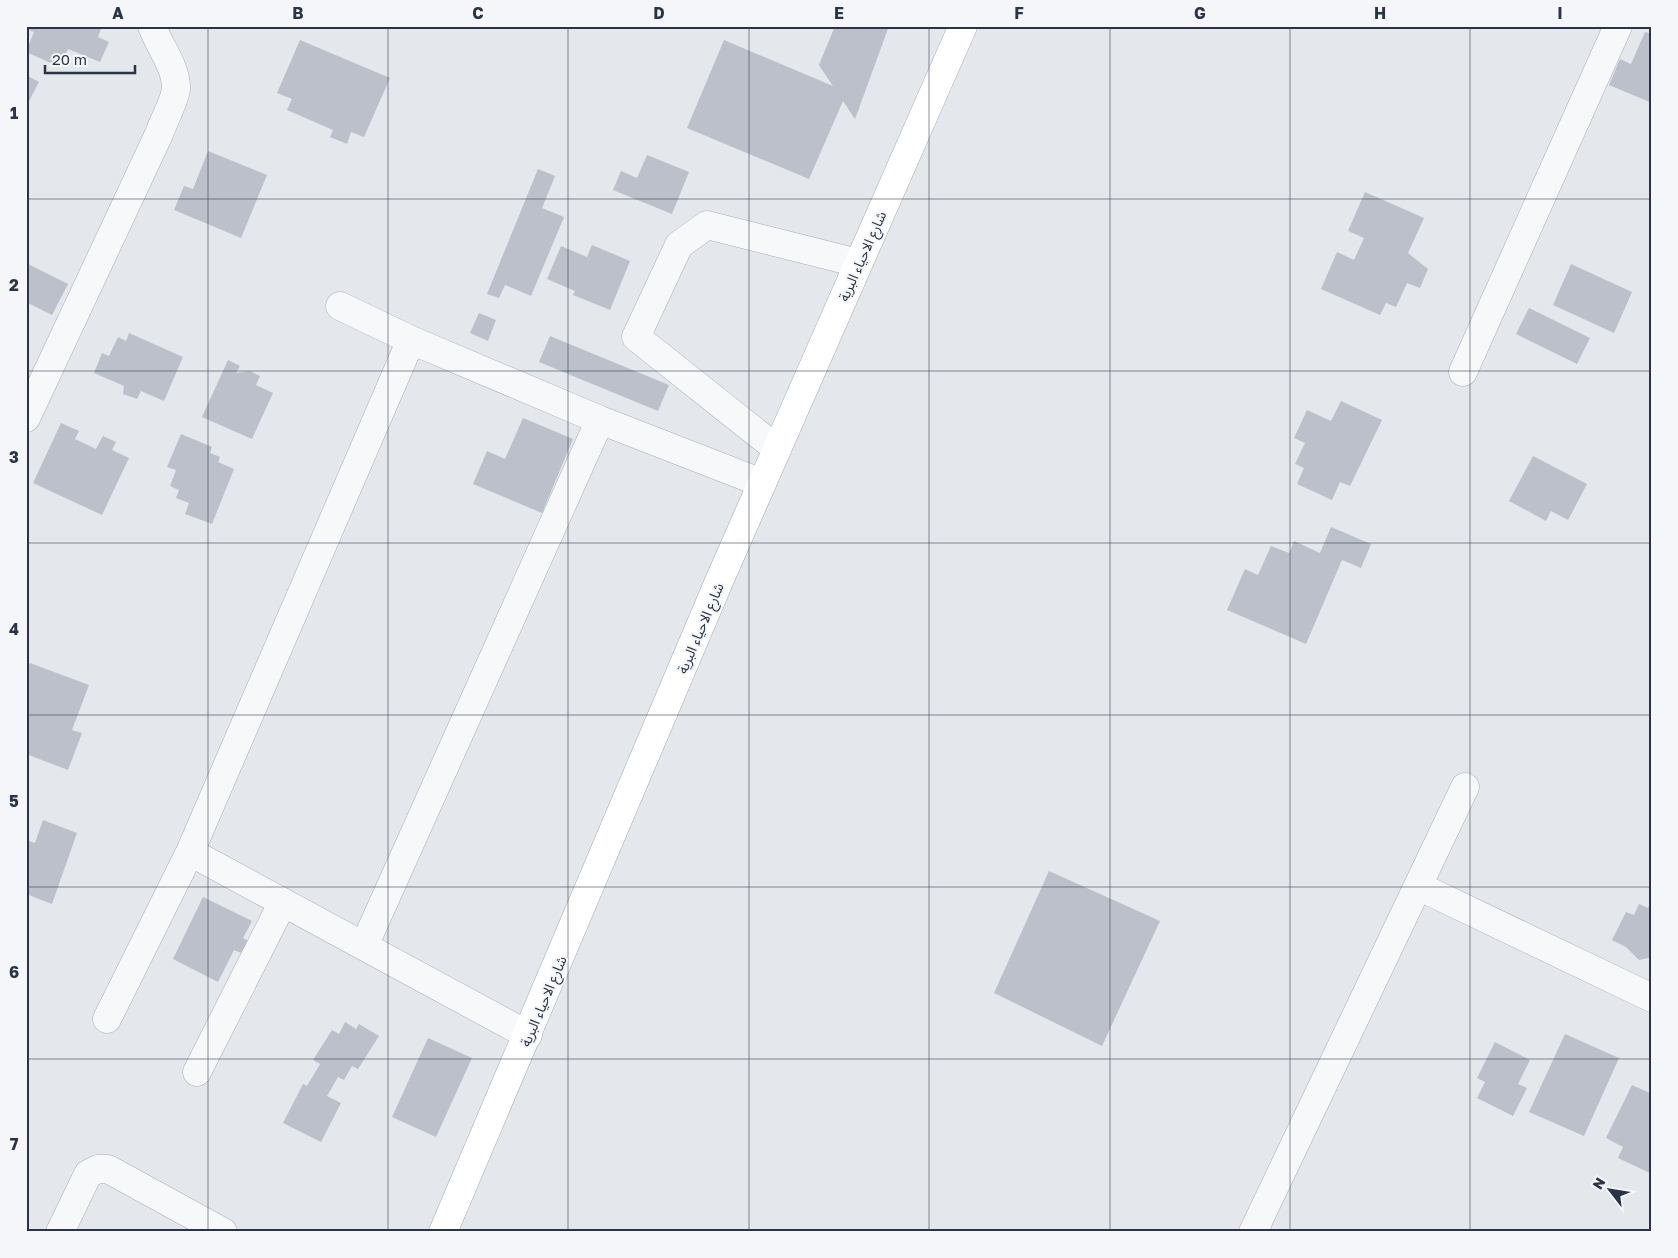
<svg xmlns="http://www.w3.org/2000/svg" width="1678" height="1258" font-family="'Golos Text','Noto Sans Arabic',sans-serif">
<style>
.building{fill:#bbc0ca}
.lines{fill:none;stroke-linecap:round;stroke-linejoin:round}
.minor-casing{stroke:#a9aeb7;stroke-width:29}
.major-casing{stroke:#a3abb8;stroke-width:29}
.minor{stroke:#f7f8fa;stroke-width:28}
.major{stroke:#fff;stroke-width:28}
.grid{fill:none;stroke:#2b3445;stroke-width:1;stroke-opacity:0.55}
.labels{text-anchor:middle;dominant-baseline:central;stroke-width:4;stroke-linejoin:round;paint-order:stroke}
.street-label{font-size:14px;fill:#2b3445;stroke:#f4f6f9}
.neatline{fill:none;stroke:#2b3445;stroke-width:2}
.grid-label{font-size:16px;text-anchor:middle;font-weight:bold;fill:#2b3445}
</style>
<rect width="100%" height="100%" fill="#e4e7ec"/>
<path class="building" d="M31,26H102L98,37L109,42L100,62L68,49L60,67L26,52L34,32L29,30Z
M835,26H889L855,119L843,101L809,179L687,128L724,40L833,86L819,65Z
M1645,32L1652,34V103L1609,85L1620,59L1631,64Z
M300,40L390,78L364,137L351,132L347,144L330,137L333,130L287,110L292,99L277,93Z
M26,75L39,82L26,107Z
M208,151L267,175L241,238L174,210L184,186L193,189Z
M647,155L689,172L672,214L613,190L621,171L637,178Z
M538,169L555,176L542,208L564,217L531,296L505,285L499,298L487,294Z
M1365,192L1424,218L1408,253L1428,269L1420,288L1407,283L1396,307L1386,303L1380,315L1321,289L1337,252L1354,260L1364,238L1348,231Z
M592,245L630,261L610,310L573,295L575,291L547,279L561,246L587,257Z
M26,263L68,284L52,315L26,302Z
M1571,264L1632,292L1614,333L1553,305Z
M1529,308L1590,338L1577,364L1516,334Z
M479,313L496,320L488,341L470,333Z
M129,333L183,357L164,401L141,391L137,399L123,394L124,386L94,373L102,353L109,356L118,337L126,341Z
M550,336L669,385L658,411L539,362Z
M228,360L240,366L236,373L250,371L260,376L256,385L273,393L252,439L202,417Z
M1341,401L1382,420L1350,486L1340,482L1332,500L1297,484L1304,468L1295,464L1305,443L1294,438L1307,410L1331,421Z
M523,418L573,439L542,513L473,484L487,451L505,459Z
M61,423L79,431L75,439L96,449L103,436L116,442L112,450L129,458L102,515L33,483Z
M181,434L212,447L210,453L220,457L218,462L234,469L212,524L185,514L189,503L176,498L179,490L170,486L176,470L167,467Z
M1533,456L1587,484L1568,520L1551,511L1546,521L1509,501Z
M1331,527L1371,544L1361,568L1342,560L1306,644L1227,610L1245,569L1258,575L1271,546L1289,553L1294,541L1320,553Z
M30,663L89,685L72,730L82,733L68,770L26,754V673Z
M43,820L77,833L52,904L26,894V840L35,843Z
M1049,871L1160,921L1102,1046L994,993Z
M203,897L252,921L243,938L250,942L244,954L234,950L218,982L173,959Z
M1652,900V957L1639,960L1626,947L1612,940L1626,912L1634,915L1639,904L1648,908Z
M345,1022L356,1029L359,1024L379,1036L358,1069L352,1066L344,1080L338,1077L327,1096L341,1103L321,1142L283,1123L303,1084L307,1086L320,1064L313,1060L332,1030L339,1034Z
M1565,1034L1619,1058L1584,1136L1529,1112Z
M428,1038L472,1058L436,1137L392,1117Z
M1495,1042L1530,1060L1518,1084L1527,1088L1513,1116L1477,1098L1485,1082L1477,1078Z
M1632,1085L1652,1094V1174L1618,1158L1623,1147L1606,1138Z"/>
<g class="lines">
<defs>
<path id="minor" d="M340,306L411,340
M1463,372L1618,26
M26,418L159,134C163,122 175,100 176,89C177,68 159,46 152,26
M777,449L636,337L679,245L707,225L858,263
M1418,886L1652,998
M364,946L600,420
M107,1019L190,852
M528,1035L190,852L411,340L600,420L762,483
M197,1072L283,902
M60,1232L88,1174L98,1169H108L223,1232
M1253,1232L1465,787"/>
<path id="major" d="M443,1232L720,579L963,26"/>
</defs>
<use href="#minor" class="minor-casing"/>
<use href="#major" class="major-casing"/>
<use href="#minor" class="minor"/>
<use href="#major" class="major"/>
</g>
<path class="grid" d="M208,26V1232M388,26V1232M568,26V1232M749,26V1232M929,26V1232M1110,26V1232M1290,26V1232M1470,26V1232M26,199H1652M26,371H1652M26,543H1652M26,715H1652M26,887H1652M26,1059H1652"/>
<g class="labels">
<g class="street-label">
<text transform="translate(862 256) rotate(-66)">شارع الاحياء البرية</text>
<text transform="translate(700 628) rotate(-67)">شارع الاحياء البرية</text>
<text transform="translate(543 1001) rotate(-67)">شارع الاحياء البرية</text>
</g>
</g>
<rect width="1678" height="1258" fill="none" stroke="#f4f6f9" stroke-width="55"/>
<g transform="translate(1610 1190) rotate(301)" stroke="#f4f6f9" stroke-width="4" paint-order="stroke">
<path d="M0-4L9 19L0 12L-9 19Z" fill="#2b3445"/>
<text y="-8" font-size="14" font-weight="bold" text-anchor="middle" fill="#2b3445">N</text>
</g>
<path d="M45 65v8h90v-8" fill="none" stroke="#2b3445" stroke-width="2.5"/>
<text x="52" y="65" font-size="15" fill="#2b3445" stroke="#f4f6f9" stroke-width="4" paint-order="stroke">20 m</text>
<rect x="28" y="28" width="1622" height="1202" class="neatline"/>
<g class="grid-label">
<text x="118" y="19">A</text>
<text x="298" y="19">B</text>
<text x="478" y="19">C</text>
<text x="659" y="19">D</text>
<text x="839" y="19">E</text>
<text x="1019" y="19">F</text>
<text x="1200" y="19">G</text>
<text x="1380" y="19">H</text>
<text x="1560" y="19">I</text>
<text x="14" y="119">1</text>
<text x="14" y="291">2</text>
<text x="14" y="463">3</text>
<text x="14" y="635">4</text>
<text x="14" y="807">5</text>
<text x="14" y="978">6</text>
<text x="14" y="1150">7</text>
</g>
</svg>
